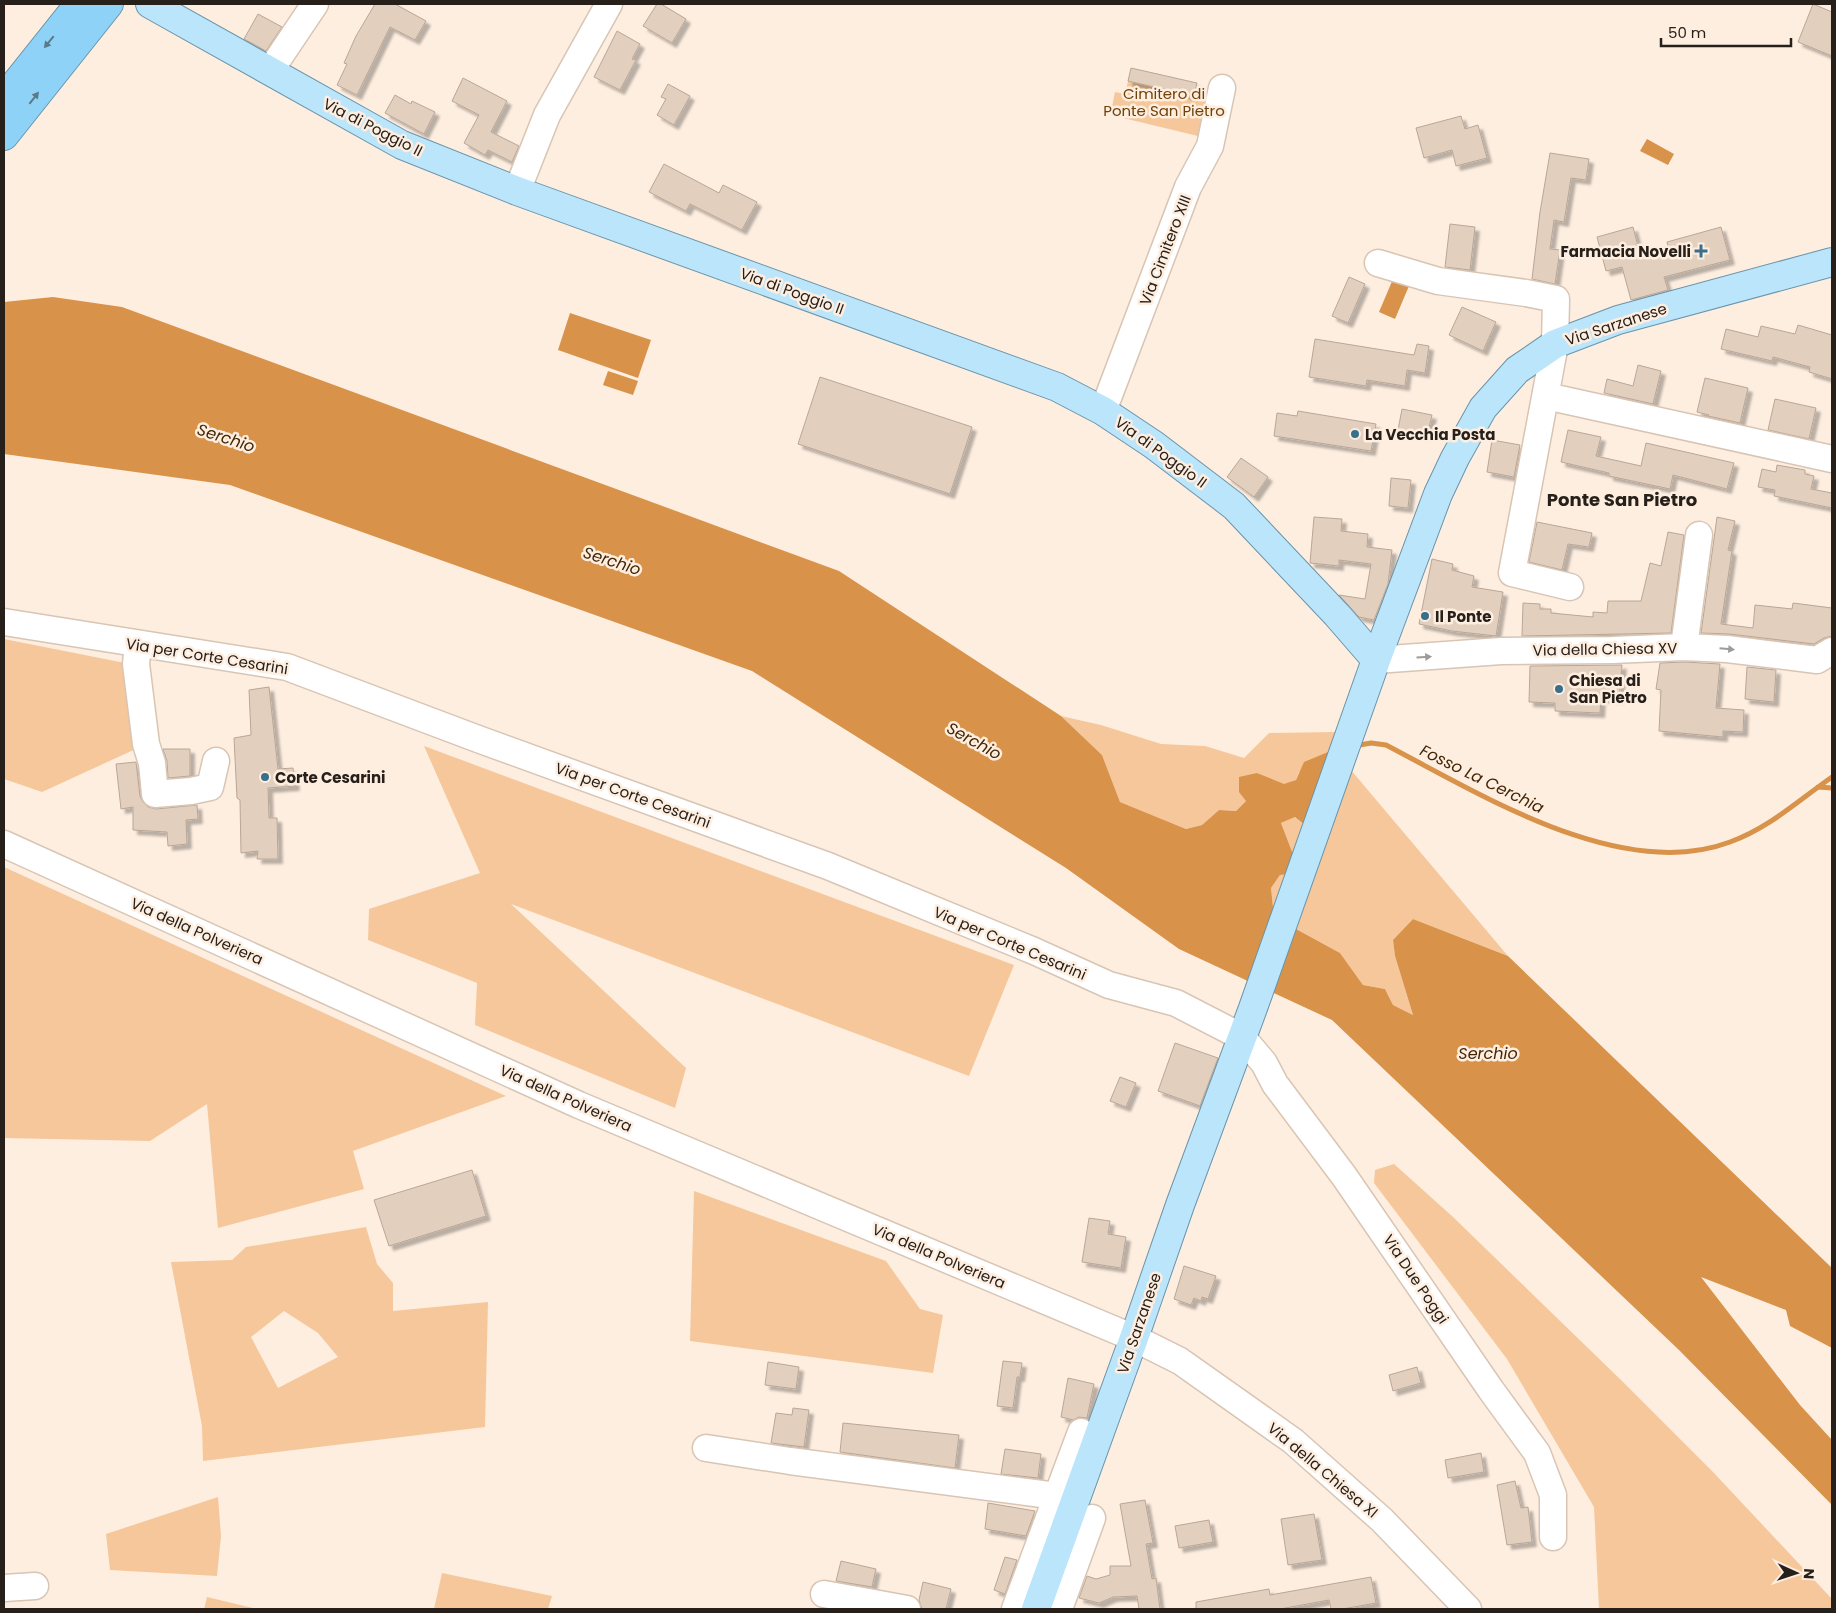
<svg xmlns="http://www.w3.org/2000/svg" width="1836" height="1613" font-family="Poppins,sans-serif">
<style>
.green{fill:#f5c79b;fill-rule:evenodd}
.water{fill:#d89249}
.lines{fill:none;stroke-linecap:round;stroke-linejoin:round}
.stream{stroke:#d89249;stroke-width:5}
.building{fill:#e3cfbe;stroke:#b9a696;filter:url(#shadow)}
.minor-casing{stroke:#d8c5b4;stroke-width:29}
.major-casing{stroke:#6a94aa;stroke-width:30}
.highway-casing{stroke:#6a94aa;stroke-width:30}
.minor{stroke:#fff;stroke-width:26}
.major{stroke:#bbe5fa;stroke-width:28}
.highway{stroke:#8ed3f7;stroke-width:28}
.oneway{fill:#5a7a88}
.oneway2{fill:#9e9b98}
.poi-dot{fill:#396f8b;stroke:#feeee0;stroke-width:2}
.labels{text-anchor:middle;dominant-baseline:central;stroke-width:5;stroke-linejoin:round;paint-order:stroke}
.park-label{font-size:15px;fill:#704208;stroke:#feeee0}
.street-label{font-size:15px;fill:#27201a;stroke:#feeee0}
.poi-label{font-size:15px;font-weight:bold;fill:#27201a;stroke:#feeee0;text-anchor:start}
.water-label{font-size:16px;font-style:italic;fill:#422606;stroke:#feeee0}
.quarter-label{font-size:18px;font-weight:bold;fill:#27201a;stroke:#feeee0}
</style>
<defs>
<filter id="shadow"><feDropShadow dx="4.5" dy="4.5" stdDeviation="1" flood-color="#0004"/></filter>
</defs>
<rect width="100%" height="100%" fill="#feeee0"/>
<path class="green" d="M1131,68L1197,83L1195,96L1211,100L1202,137L1119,117L1121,109L1112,107L1115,92L1125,94Z
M4,639L145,667L140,747L42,792L4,779Z
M1061,716L1101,725L1161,744L1205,746L1244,758L1269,733L1336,732L1334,750L1508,956L1413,919L1393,940L1395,956L1413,1015L1393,1005L1385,989L1363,985L1340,953L1274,917L1271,888L1280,875L1297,873L1296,862L1281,823L1295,817L1316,835V817L1309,806L1317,785L1335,795L1299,772L1296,780L1284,785L1257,773L1246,801L1236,811L1219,810L1202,825L1186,829L1120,802L1102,755Z
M424,746L1014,965L969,1076L511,904L686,1068L675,1108L475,1025L477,983L368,940L369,909L480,873Z
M4,867L506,1096L353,1151L364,1189L218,1228L207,1104L150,1141L4,1138Z
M1394,1164L1453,1217L1622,1381L1713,1472L1832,1599V1609H1599L1594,1507L1507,1359L1374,1183L1375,1170Z
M694,1191L886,1261L920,1309L943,1315L933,1373L690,1341Z
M366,1227L377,1264L393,1283V1311L488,1302L485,1427L203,1461L202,1426L171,1262L232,1260L246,1247ZM284,1311L318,1333L338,1357L278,1388L251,1337Z
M218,1497L221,1536L217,1576L110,1570L106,1534Z
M442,1573L552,1596L548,1609H434Z
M207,1597L257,1609H204Z"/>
<path class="water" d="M1647,139L1674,154L1668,165L1640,151Z
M1393,279L1409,286L1395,319L1379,312Z
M53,297L122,307L839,571L1061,716L1102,755L1120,802L1186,829L1202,825L1219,810L1236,811L1246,801L1239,792V777L1257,773L1284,784L1296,780L1304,762L1333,750L1336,795L1317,785L1309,806L1316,817L1317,835L1295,817L1281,823L1296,862L1298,873L1280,875L1271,888L1274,917L1340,953L1363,985L1385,989L1393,1005L1413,1015L1395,956L1393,940L1413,919L1508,956L1832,1268V1348L1790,1326L1786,1310L1701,1277L1800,1405L1832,1440V1505L1679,1350L1332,1020L1179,949L1066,868L752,671L230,485L4,454V302Z
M570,313L651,340L638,378L558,350Z
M608,371L638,381L633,395L603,385Z"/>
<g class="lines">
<path class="stream" d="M1354,746L1371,743L1386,745C1480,794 1622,883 1730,842C1769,828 1799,800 1832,777
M1818,787L1832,788"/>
</g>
<path class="building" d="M375,4H395L426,21L415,40L390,27L357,95L337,85L347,64L344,63L356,36Z
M657,4H661L686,19L672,43L643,26Z
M1813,4L1832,12V56L1798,42Z
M258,14L282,27L266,51L244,39Z
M617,31L640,44L632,59L636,60L620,90L594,77Z
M1131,68L1197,83L1194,96L1128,81Z
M463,78L507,101L491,132L519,146L512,162L488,150L485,155L464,143L479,115L452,101Z
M668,84L690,96L674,125L657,115L666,99L661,97Z
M395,95L411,104L412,101L435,112L424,134L385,113Z
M1461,116L1465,129L1478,125L1487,158L1456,166L1452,150L1424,158L1416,128Z
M1550,153L1589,159L1586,180L1571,178L1564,222L1554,220L1550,249L1560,250L1555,284L1532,279L1540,212Z
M664,164L719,193L723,185L757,202L742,230L690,204L686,211L649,192Z
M1450,224L1475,227L1470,270L1445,267Z
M1633,227L1641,258L1669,250L1667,242L1721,227L1730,260L1664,277L1668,290L1631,300L1622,267L1606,271L1597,237Z
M1349,277L1365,284L1348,323L1332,316Z
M1462,307L1496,322L1483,351L1449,335Z
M1798,325L1832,335V379L1809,372L1810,367L1773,357L1772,361L1721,349L1726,329L1758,337L1761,326L1795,334Z
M1315,339L1414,355L1417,344L1429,346L1425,373L1407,370L1405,386L1367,380L1366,386L1309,377Z
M1638,365L1661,371L1653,404L1604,393L1607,379L1633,386Z
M820,377L972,427L950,494L798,444Z
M1705,378L1748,388L1740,423L1708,416L1709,415L1697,412Z
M1775,399L1816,408L1809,439L1768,430Z
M1402,409L1432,415L1427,436L1398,430Z
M1298,411L1376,424L1371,451L1274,436L1277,413L1297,416Z
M1568,430L1601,437L1596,456L1641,466L1646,443L1734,463L1727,489L1673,475L1670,489L1609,476V473L1561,462Z
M1492,440L1520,445L1514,477L1487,472Z
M1241,458L1268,477L1254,497L1227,477Z
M1777,465L1805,470V474L1814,476L1811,489L1832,493V508L1774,496L1775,490L1758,487L1762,469L1776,472Z
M1391,478L1411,480L1408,508L1389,506Z
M1314,517L1342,519L1341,531L1368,534L1367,547L1392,550L1388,584L1374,620L1359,617L1339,595L1365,599L1371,564L1339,560V566L1310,563Z
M1717,517L1735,521L1728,550L1732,551L1721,624L1753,628L1755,605L1792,609L1793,603L1832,608V636L1824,638L1814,644L1729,634L1701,633Z
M1537,522L1592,533L1589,547L1568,544L1562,570L1529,562Z
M1668,532L1684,535L1671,633L1522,636L1523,603L1540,604V609H1551V613L1593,617V612L1607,613L1608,601H1641L1650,563L1661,566Z
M1432,559L1453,564L1452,570L1474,576L1472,587L1503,592L1496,636L1452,631L1419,624Z
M1684,662L1720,664L1716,708L1744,710L1743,732L1723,731V737L1659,731L1661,690L1656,689L1660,663Z
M1622,665L1619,699L1601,698L1600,713L1555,711V703L1529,702L1530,666Z
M1747,667L1776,670L1774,702L1745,699Z
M269,687L278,769L293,768L295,786L268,788L269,818H277L278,859H257L258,851L241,853L240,800L237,798L234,738L251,735L249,690Z
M163,749H190V776L168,778L167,761Z
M136,762L140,796L143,802L148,807L156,809L197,805L198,819L186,820L187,844L168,846L167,832L133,830V807L121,809L116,764Z
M1175,1043L1218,1058L1200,1106L1158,1091Z
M1120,1077L1136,1083L1126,1107L1110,1101Z
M472,1170L486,1216L389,1246L374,1200Z
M1089,1218L1110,1221L1108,1234L1126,1237L1121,1268L1082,1262Z
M1184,1266L1216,1276L1208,1299L1202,1297L1201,1301L1194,1298L1191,1305L1174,1299Z
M1003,1361L1022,1363L1020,1377H1017L1013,1408L997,1406Z
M768,1362L799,1367L796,1389L765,1385Z
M1417,1367L1421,1383L1393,1391L1389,1375Z
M1068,1378L1094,1384L1087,1418L1079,1417L1073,1420L1061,1417Z
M793,1408L809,1410L804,1447L771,1443L776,1413L792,1415Z
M843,1423L959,1435L955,1468L840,1452Z
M1005,1449L1041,1454L1038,1478L1001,1474Z
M1481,1453L1484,1472L1448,1478L1445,1460Z
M1515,1481L1521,1508L1528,1507L1532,1542L1507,1545L1497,1485Z
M1145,1500L1153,1543L1146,1544L1152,1579L1156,1578L1160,1609H1139L1137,1596L1113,1597L1099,1603L1079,1598L1087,1576L1096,1579L1110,1575V1566H1131L1120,1504Z
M988,1503L1035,1511L1026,1536L985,1529Z
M1314,1514L1322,1560L1288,1565L1281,1519Z
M1209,1520L1213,1542L1179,1548L1175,1526Z
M1005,1557L1017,1560L1005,1594L994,1590Z
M841,1561L876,1569L872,1587L836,1581Z
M1371,1577L1376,1603L1342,1609H1331L1329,1600L1280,1609H1196V1602L1269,1589L1270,1595Z
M923,1582L951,1589L946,1609H922L919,1600Z"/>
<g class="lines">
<defs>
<path id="minor" d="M270,71L315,4
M517,191L547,115L609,4
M1378,263L1438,281L1526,293L1556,299L1555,344L1512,573L1570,587
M1546,396L1832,459
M1103,411L1188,187L1210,146L1222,88
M4,622L287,667L478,739L828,866L1034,951L1109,985L1176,1003L1242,1037L1264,1063L1275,1084L1344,1176L1491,1390L1537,1453L1553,1495V1537
M138,644L136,664L146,744L152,763L155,794L191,791L210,787L216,761
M1684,647L1699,535
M1376,660L1501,651L1612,650L1684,647L1727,649L1817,660L1832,651
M4,844L579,1105L1134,1338L1180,1361L1293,1441L1382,1520L1468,1609
M706,1448L790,1461L1057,1496
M4,1588L35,1586
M824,1594L907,1609
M1015,1609L1081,1432
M1059,1609L1092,1518"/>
<path id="major" d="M150,4L402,145L517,191L1057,387L1103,411L1154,445L1234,506L1337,615L1376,660
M1036,1609L1134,1338L1180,1205L1253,1008L1376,660L1438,494L1455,458L1483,408L1517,370L1555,344L1618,320L1832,262"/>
<path id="highway" d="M4,98L79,4
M4,136L109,4"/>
</defs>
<use href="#minor" class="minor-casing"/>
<use href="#major" class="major-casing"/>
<use href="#highway" class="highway-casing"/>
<use href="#minor" class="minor"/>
<use href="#major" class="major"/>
<use href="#highway" class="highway"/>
</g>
<defs><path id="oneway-solid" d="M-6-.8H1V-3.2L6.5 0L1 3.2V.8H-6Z" transform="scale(1.25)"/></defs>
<g class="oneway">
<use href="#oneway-solid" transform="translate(49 42) rotate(129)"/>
<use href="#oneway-solid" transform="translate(34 98) rotate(-52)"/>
</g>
<g class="oneway2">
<use href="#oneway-solid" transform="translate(1727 649) rotate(5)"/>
<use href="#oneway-solid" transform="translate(1424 657) rotate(-4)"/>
</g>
<g class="poi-dot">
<path d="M1698.5 243.5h5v5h5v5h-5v5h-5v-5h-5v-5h5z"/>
<circle cx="1355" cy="434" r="5"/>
<circle cx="1425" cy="616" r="5"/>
<circle cx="1559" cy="689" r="5"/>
<circle cx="265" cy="777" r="5"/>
</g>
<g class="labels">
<g class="park-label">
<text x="1164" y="93">Cimitero di<tspan x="1164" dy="17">Ponte San Pietro</tspan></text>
</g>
<g class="street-label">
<text transform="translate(373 127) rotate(27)">Via di Poggio II</text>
<text transform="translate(1165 250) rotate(-69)">Via Cimitero XIII</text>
<text transform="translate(792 291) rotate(20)">Via di Poggio II</text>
<text transform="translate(1616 324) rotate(-18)">Via Sarzanese</text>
<text transform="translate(1161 452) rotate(36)">Via di Poggio II</text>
<text transform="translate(1605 649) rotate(-1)">Via della Chiesa XV</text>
<text transform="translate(207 656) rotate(9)">Via per Corte Cesarini</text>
<text transform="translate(633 795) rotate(20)">Via per Corte Cesarini</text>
<text transform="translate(197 931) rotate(24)">Via della Polveriera</text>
<text transform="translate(1010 943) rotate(23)">Via per Corte Cesarini</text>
<text transform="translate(566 1098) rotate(24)">Via della Polveriera</text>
<text transform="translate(939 1256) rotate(23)">Via della Polveriera</text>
<text transform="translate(1416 1279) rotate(56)">Via Due Poggi</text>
<text transform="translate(1139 1323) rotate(-71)">Via Sarzanese</text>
<text transform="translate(1323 1470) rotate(40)">Via della Chiesa XI</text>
</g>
<g class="poi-label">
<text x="1691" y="251" text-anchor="end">Farmacia Novelli</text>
<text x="1365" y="434">La Vecchia Posta</text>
<text x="1435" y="616">Il Ponte</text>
<text x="1569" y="680">Chiesa di<tspan x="1569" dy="17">San Pietro</tspan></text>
<text x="275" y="777">Corte Cesarini</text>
</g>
<g class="water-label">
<text transform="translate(226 438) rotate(18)">Serchio</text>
<text transform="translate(612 561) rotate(18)">Serchio</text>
<text transform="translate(974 741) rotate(29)">Serchio</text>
<text transform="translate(1482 779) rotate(26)">Fosso La Cerchia</text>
<text x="1488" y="1053">Serchio</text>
</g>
<g class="quarter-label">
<text x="1622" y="499">Ponte San Pietro</text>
</g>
</g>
<rect width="1836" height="1613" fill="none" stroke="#27201a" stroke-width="10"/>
<g transform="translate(1796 1573) rotate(93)" stroke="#feeee0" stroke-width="4" paint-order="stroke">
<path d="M0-4L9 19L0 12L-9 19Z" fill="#27201a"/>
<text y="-8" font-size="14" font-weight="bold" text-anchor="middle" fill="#27201a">N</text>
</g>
<path d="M1661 38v8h130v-8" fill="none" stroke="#27201a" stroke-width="2.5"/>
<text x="1668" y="38" font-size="15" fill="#27201a" stroke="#feeee0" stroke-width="4" paint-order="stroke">50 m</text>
</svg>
